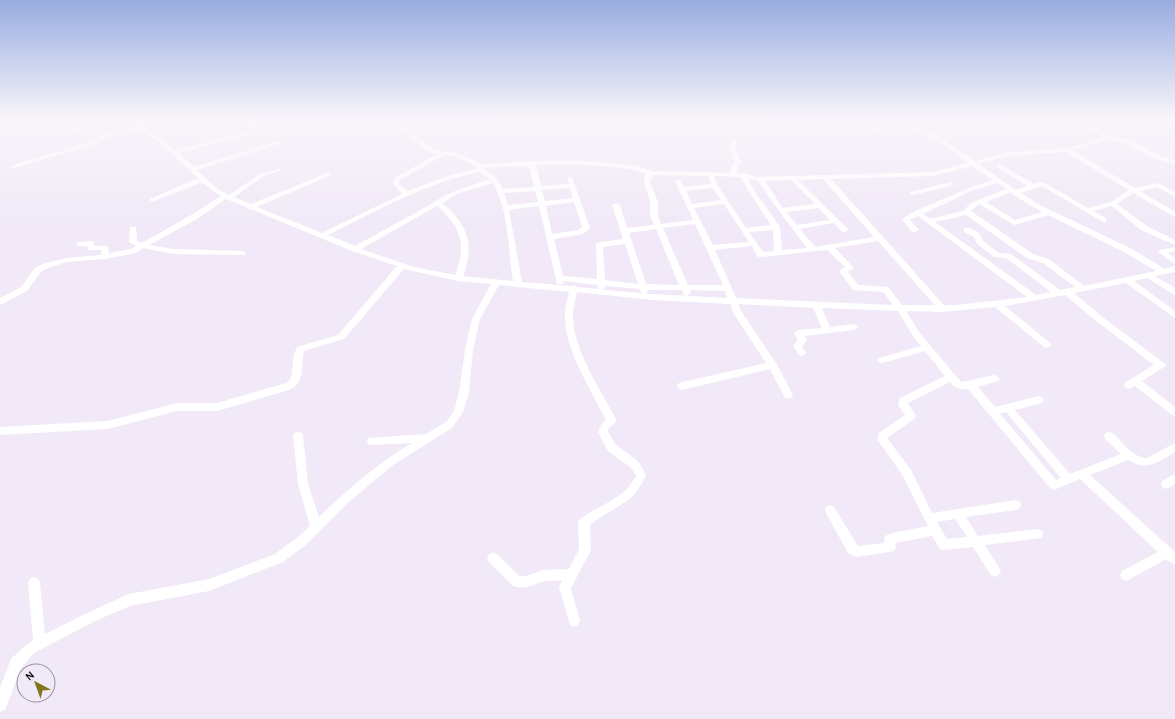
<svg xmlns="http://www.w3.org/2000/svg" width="1175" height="719" font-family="'Alegreya Sans',sans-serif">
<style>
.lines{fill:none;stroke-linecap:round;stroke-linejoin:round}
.minor{fill:#fff;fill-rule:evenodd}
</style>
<rect width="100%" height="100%" fill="#f1e9f7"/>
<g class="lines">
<path class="minor" d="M0,120H19L75,126L125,120L137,121L141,123L152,120H161L146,127L175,150L251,131L247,120H253L257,132L256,133L179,153L194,167L275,142H279V144L197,170L216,188L229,195L260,174L280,169V171L264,176L234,197L251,204L327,173H331V175L257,207L322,233L402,194L393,184L395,178L437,154L431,153L388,120H395L435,150L457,153L483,164L532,161H585L638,166L651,171L731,173V167L735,163L729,147L732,141L734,140L737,142L735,147L741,163L737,167L738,173H744L756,177L933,172L968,163L935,139L900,122L864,136H860V134L876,127L863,120H871L881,125L894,120H906L939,137L975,161L1009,152L1067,148L1104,137L1075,120H1083L1107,133C1111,137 1119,137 1125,139C1142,145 1156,157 1175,160V164L1156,159L1123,143L1110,139L1072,150L1135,188L1158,183L1175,192V197L1157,187L1140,191L1175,212V217L1133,193L1117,204L1147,226L1175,240V245L1141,230L1112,206L1093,211L1106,218V222H1103L1042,186L1021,193L1038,204L1130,248L1165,269L1175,266V272L1155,276L1175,288V295L1147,278L1134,281L1175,311V318L1126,283L1074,293L1101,316L1164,363L1166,365L1164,367L1142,381L1175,407V416L1172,415L1135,386L1129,389L1126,388L1124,385L1126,382L1154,365L1095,320L1065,295L1005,306L1050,343L1051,345L1047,348L1044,347L995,307L943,312L906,311L919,332L961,382L995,375L998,377L1000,379L998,381L978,387L995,407L1039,396L1042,397L1044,400L1042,403L1015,410L1070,474L1121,454L1105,439L1104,436L1105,433L1109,432L1113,433C1122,442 1133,458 1147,458L1175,443V452C1158,462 1147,472 1128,460L1090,475L1175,552V565L1166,559L1130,579L1126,581L1122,579L1120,575L1122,571L1158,552L1080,479L1054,490L1050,488L968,389C960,390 955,388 950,382L908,403L916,416L914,419L887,438L911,470L932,513L1016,500L1020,502L1021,505L1020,508L1016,510L966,517L978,536L1037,529L1041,530L1043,534L1041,538L985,545L1001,571L999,575L995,577L991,575L973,547L944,550L940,549L932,536L895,543L896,547L894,551L890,552L856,557L848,553L826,513L825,510L826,507L830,505L834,507L858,546L884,543L885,536L892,533L928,526L903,476L877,439L879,433L905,415L898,405L900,398L945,376L925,351L882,363L879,362L877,360L879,358L921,346L913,336L898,311L822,308L830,327L854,324L858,327L854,330L805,336L807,340L802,346L806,353L802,356L799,355L793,346L798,340L794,333L798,330L822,328L813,308L738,304L741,311L776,363L793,395L791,398H785L770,369L682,390L679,389L677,386L679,383L682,382L766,363L734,314L730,304L652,300L577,292C576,299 573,307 573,314C572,349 601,390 617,421L609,428L608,432L616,445L638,461L646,475C633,506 613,506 590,525L591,550L571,588L580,621L578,625L574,627L570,625L559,587L562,580C556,581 548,580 542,582C532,585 524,590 513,586L489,562L487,558L489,554L493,553L497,554L519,576H526L543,570L569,569L579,549L578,523L580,519C599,505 626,499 636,475L630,467L608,451L598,432L602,423L606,420C591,390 563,347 565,313C565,306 568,299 569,292L499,285L480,319L473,350L469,392L463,412L452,428L393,465L350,501L307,544L283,562L209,591L130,606L95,621L34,653L21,668L5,710L0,712V688L11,659L26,645L33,640L28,583L30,579L34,577L38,579L40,583L45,634L87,613L129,594L209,579L275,554L299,536L310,526L298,484L293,436L294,433L298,432L302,433L303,436L308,484L319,517C348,489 377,464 412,443L372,445L368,444L367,441L368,438L426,434L446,422L454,411L459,392L465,350L472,319L491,284L458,281L404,269L344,339L304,351C300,365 306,384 289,390L217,411H177L108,429L0,435V427L108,421L177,403H217L286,383L291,379L294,354L297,347L338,335L397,266L352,251L226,199L197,219L149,245L173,249L242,251L246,253L245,255L173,254L143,248L136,253L105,259L66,262L48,268L41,272L27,291L0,305V298L21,287L35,268L42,264L66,258L101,255V250H88L87,246H77V242L93,241L94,246H108L109,253L131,249L136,246L129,242L130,227H136L137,241L142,243L191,215L221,196L212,190L202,182L154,201H150V199L198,178L159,142L140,129L107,137L95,144L14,168H10V166L91,142L103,135L137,126L125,124L75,130L2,122ZM1066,152L1129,190L1111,202L1088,208L1045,183L1039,182L1034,184L1001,165H997V167L1028,186L1016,190L979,164L1009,156ZM445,155L454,156L478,167L477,169L454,174L407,191L399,184L400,180ZM536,165C563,163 622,164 646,174L644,182L650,202V216L654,225L627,228L620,205L618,204H614L612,205L623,239L596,243L597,279L563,276L554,239L583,234L590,228L572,177H568L567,178L569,184L541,186ZM529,166L534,187L503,189L497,179L484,169V168ZM972,166L993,180L969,188L915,211L902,219L912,232H915L919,230L910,220L918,216L1027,297L956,305H944L831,179L933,176ZM479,172L490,179L455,191L437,200L434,201L433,203L355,246L328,235C376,211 426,183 479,172ZM653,175L708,176L711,184L684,187L680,180H676L675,181L693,220L661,224L658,216V202L650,182ZM714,176L741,177L747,189L771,225L746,228L718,186ZM749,179L758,181L773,203L807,248L782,250L780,227L753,189ZM823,179L874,237L815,247L800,229L834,223L842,232H845L849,230L798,180ZM791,180L815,204L783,208L765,181ZM493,183C509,211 508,249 513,281L463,276C475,245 468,224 442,203L459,193ZM998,183L1006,189L971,203L963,211L930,219L923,214L973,190ZM570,188L573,198L545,201L542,190ZM713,188L721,200L692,204L686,191ZM535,191L538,202L508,205L504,193ZM1011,192L1012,194L1042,212L1015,220L986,202ZM574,202L582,227L578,230L552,234L546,206ZM724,204L749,242L713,245L694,208ZM979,204L1014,225L1048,215L1124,252L1156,271L1084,286L1049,259L1033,254L971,211ZM437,206C461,226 467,246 455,275L414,267L361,249ZM539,206L557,284H563L564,281L597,285L598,289L577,287L574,285L571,286L522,282L509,210ZM819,208L830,220L797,225L786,212ZM966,215L1027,258L1043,263L1075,287L1060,290L1011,254L999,253L983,241L980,234L970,228H964V232L974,237L977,244L994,257L1006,258L1051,292L1036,295L935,222ZM695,224L723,285H688L663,228ZM656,229L679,285L646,284L629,233ZM773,230L774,251L763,252L749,232ZM878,241L935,305H902L888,287L858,285L848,272L854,268L835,248ZM625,244L638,284L605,280L603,247ZM752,246L758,257H761L827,250L845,267L839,271L853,290L883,292L893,305L736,298L715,250ZM605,286L639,289L642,293L604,290ZM648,290H682L684,295L687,296L691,293L690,290L725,291L727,298L652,294H645L647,293ZM1006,412L1061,478L1056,480L1000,414ZM955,519L967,537L947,539L937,522Z
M951,182L954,184L953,185L913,195L910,193L911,192Z
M1175,247V251L1168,253L1175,258V264L1158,252L1159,250Z
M1175,474V484L1166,489L1162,487L1161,484L1162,481Z"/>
</g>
<linearGradient id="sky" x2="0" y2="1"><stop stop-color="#98ace0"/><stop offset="0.54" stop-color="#f9f5fb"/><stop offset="1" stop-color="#f9f5fb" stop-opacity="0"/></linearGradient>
<rect width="1175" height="221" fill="url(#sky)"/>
<g transform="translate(36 683) rotate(319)"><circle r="19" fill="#f1e9f7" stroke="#99939d"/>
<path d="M0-3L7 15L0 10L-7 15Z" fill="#81761a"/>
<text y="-6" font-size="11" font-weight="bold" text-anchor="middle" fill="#151317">N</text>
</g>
</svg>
